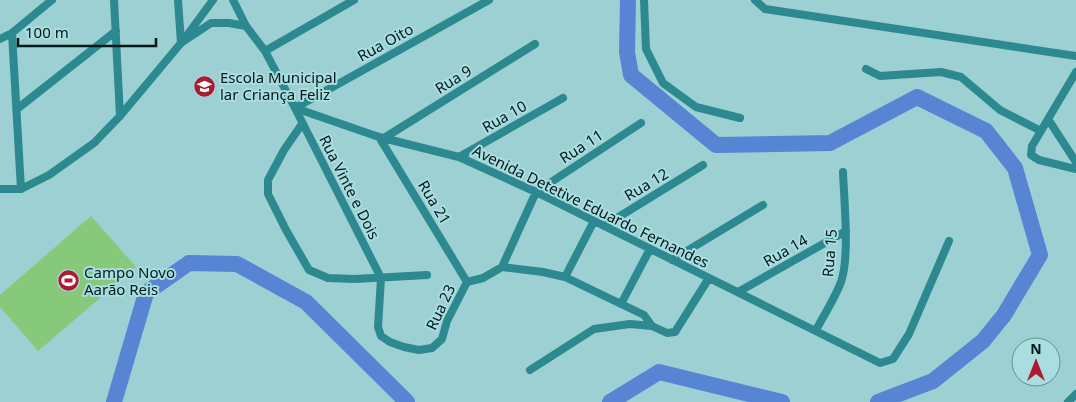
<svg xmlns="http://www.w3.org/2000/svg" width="1076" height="402" font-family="'Noto Sans',sans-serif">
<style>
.park{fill:#87c97b}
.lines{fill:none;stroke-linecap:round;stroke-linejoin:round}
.river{stroke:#5785d3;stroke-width:16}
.street{stroke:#2c898f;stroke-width:8}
.labels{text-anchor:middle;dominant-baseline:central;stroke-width:4;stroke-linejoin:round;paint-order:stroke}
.street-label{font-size:15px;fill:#04191a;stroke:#a9dde0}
.poi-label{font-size:15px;fill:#04191a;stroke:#a9dde0;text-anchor:start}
</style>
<rect width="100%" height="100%" fill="#9cd0d3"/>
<path class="park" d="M91,216L136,267L38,351L0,307V295Z"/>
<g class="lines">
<path class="river" d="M628,0L627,52L631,75L716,145L830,143L917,97L986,131L1015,168L1040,255L1004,315L983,341L933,381L878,402
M114,402L146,293L189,263L237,264L306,302L407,402
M610,402L659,372L782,402"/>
<path class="street" d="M114,0L120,116
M178,0L181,43
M233,0L246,26L265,51L295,108L381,278L378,327L381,336L390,342L404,347L419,350L432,348L442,339L447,321L467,282
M644,0L646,49L663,83L696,107L740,118
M755,0L765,9L1076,56
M12,33L21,189
M185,38L213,0
M0,39L12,33L52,0
M265,51L354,0
M866,69L880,76L941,72L961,77L1000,110L1041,131
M1076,72L1032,146L1031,155L1039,160L1076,169
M295,108L379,137L459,157L536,192L880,363L893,359L909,334L949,241
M295,108L489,0
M17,109L116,31
M1048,119L1076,162
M302,124L284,150L268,180V194L286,230L309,270L328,278L355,279L427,275
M379,137L467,282
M384,138L535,44
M459,157L563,98
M0,189H21L49,175L94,143L120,116L181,43L211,23H229L246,26
M604,226L703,165
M672,260L763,205
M502,267L536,192L641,123
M565,277L594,221
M467,282L483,278L502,267L543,272L565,277L644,315L652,326
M738,292L846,231
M621,304L650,249
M816,330C824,315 835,298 841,282C850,256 844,201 843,172
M530,370L594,329L630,324L652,326L667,333L675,332L709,278
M1068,402L1076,394"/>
</g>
<defs>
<symbol id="school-disc" viewBox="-11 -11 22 22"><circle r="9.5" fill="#ae1a30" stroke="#a9dde0"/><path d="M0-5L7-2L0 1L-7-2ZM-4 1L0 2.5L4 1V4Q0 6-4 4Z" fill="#fff"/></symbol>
<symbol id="stadium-disc" viewBox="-11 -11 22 22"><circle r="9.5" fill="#ae1a30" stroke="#a9dde0"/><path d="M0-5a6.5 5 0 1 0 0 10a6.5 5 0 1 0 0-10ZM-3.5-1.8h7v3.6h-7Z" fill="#fff"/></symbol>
</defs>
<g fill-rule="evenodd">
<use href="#school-disc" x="192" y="74" width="25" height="25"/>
<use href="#stadium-disc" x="56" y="268" width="25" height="25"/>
</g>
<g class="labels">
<g class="street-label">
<text transform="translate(385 42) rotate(-29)">Rua Oito</text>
<text transform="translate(453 79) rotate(-32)">Rua 9</text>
<text transform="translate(504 116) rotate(-30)">Rua 10</text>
<text transform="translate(581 146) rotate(-33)">Rua 11</text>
<text transform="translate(646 184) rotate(-31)">Rua 12</text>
<text transform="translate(350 187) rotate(63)">Rua Vinte e Dois</text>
<text transform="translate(435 202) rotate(59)">Rua 21</text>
<text transform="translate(591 206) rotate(26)">Avenida Detetive Eduardo Fernandes</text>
<text transform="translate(785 250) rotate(-30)">Rua 14</text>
<text transform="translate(829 253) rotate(-85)">Rua 15</text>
<text transform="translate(440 307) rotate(-65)">Rua 23</text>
</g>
<g class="poi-label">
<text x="220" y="77">Escola Municipal<tspan x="220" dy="17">lar Criança Feliz</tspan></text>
<text x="84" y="272">Campo Novo<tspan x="84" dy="17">Aarão Reis</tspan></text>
</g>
</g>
<g transform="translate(1036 362)"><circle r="24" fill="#a9dde0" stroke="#678f91"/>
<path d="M0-4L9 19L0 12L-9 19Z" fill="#ae1a30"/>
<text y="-8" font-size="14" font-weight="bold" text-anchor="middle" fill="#04191a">N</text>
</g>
<path d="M18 38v8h138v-8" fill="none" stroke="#04191a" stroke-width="2.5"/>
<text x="25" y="38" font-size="15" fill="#04191a" stroke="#a9dde0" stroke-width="4" paint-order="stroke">100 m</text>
</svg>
